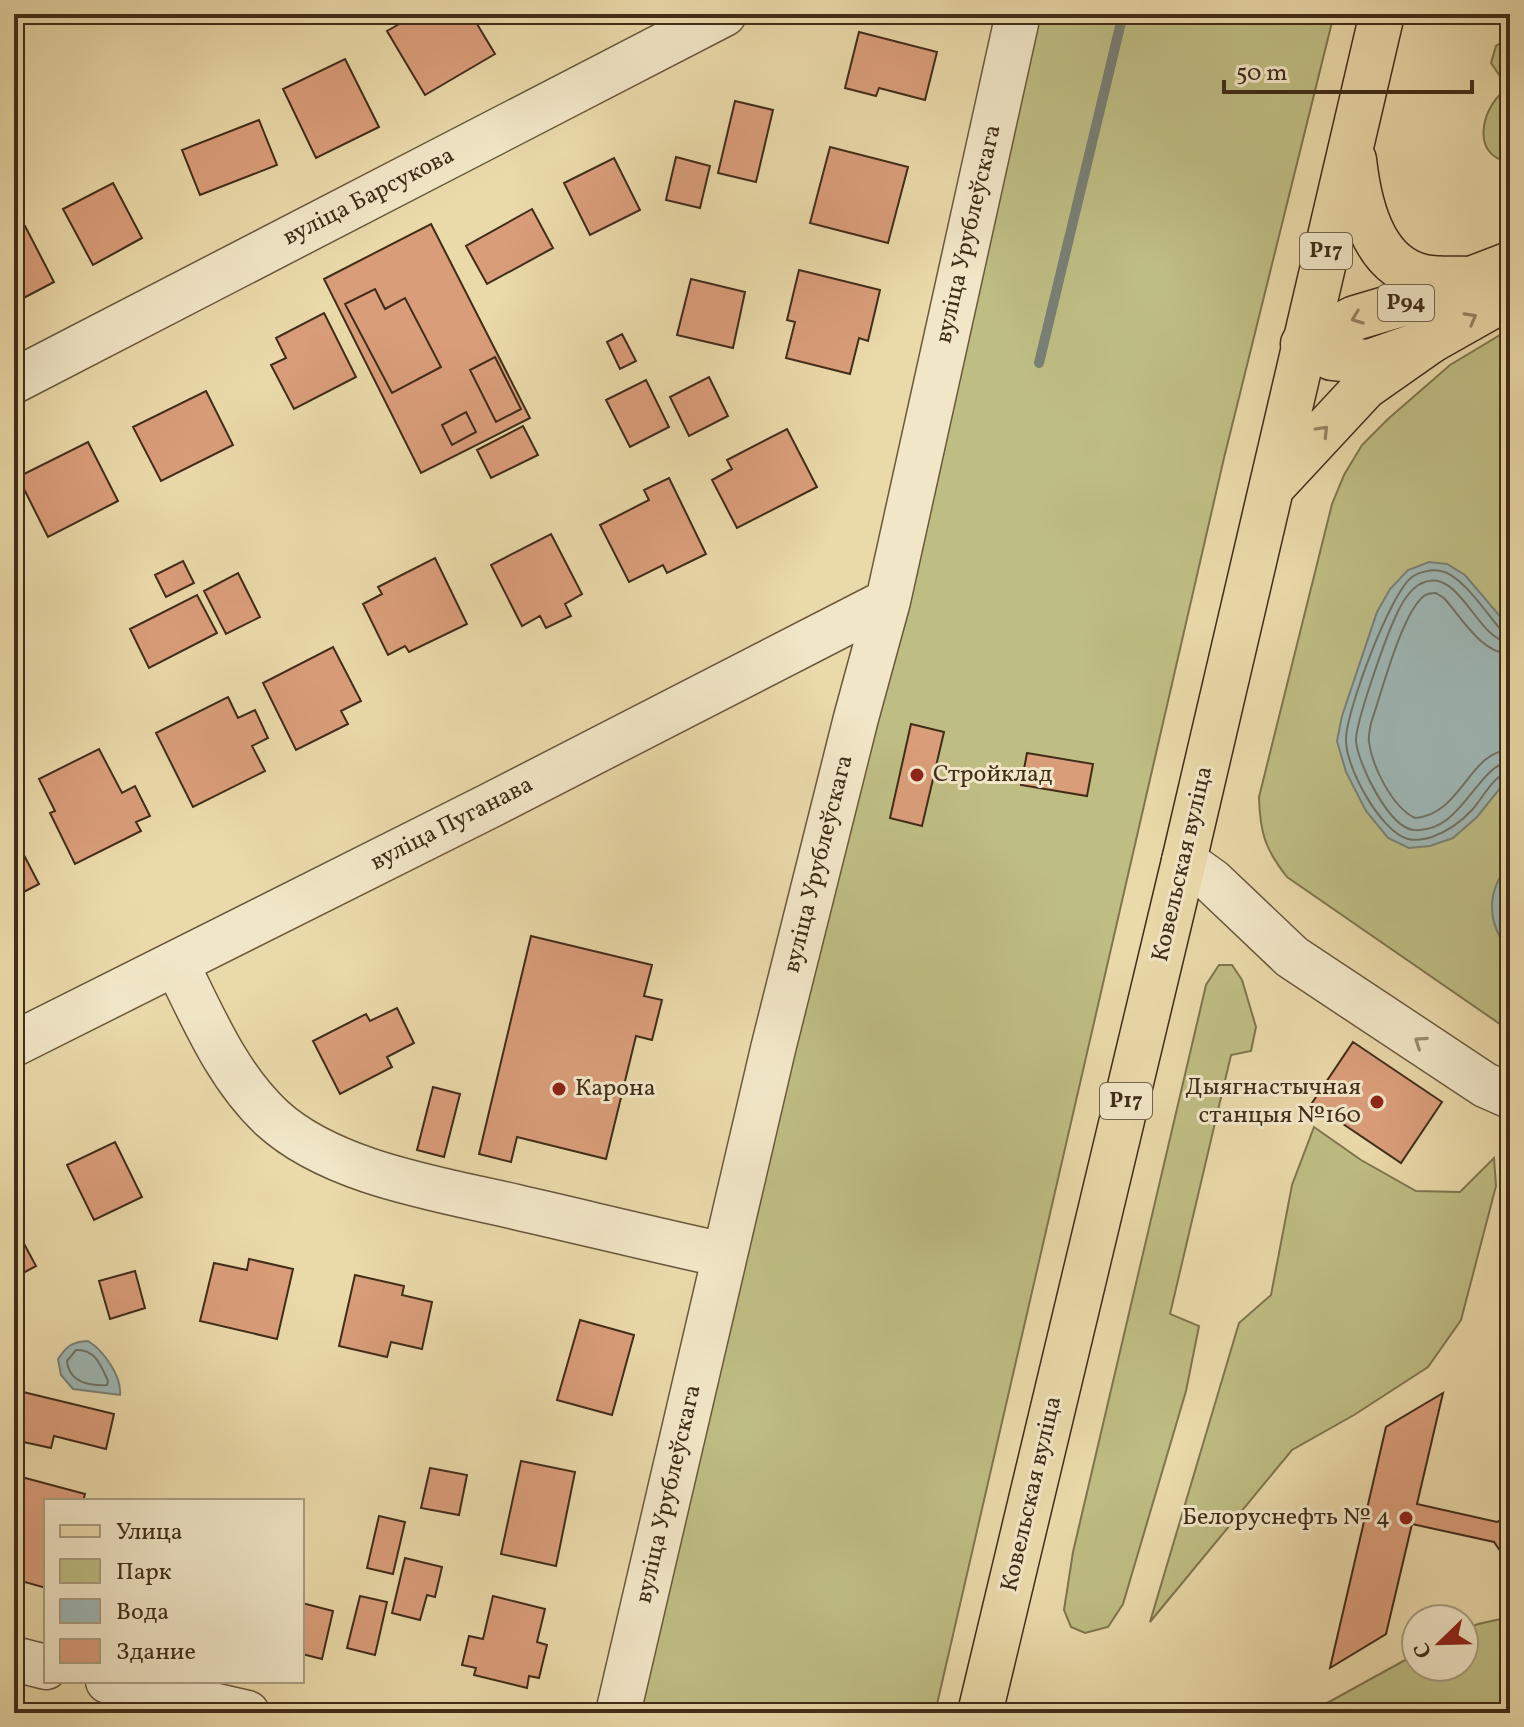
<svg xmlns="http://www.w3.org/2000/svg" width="1524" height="1727" font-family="Vollkorn,serif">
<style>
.green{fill:#bebd83;stroke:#7f754e;stroke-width:2}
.water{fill:#9eb7b5;stroke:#788076;stroke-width:2}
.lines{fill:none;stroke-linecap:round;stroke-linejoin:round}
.shore{stroke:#6f7266;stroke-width:2}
.stream{stroke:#788076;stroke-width:10}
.building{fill:#da9d7a;stroke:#402d18;stroke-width:2}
.minor-casing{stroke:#6a583c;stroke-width:47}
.major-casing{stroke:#402d18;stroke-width:47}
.highway-casing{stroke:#402d18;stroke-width:47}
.minor{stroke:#f1e6c7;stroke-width:44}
.major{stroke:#ead9a9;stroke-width:44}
.highway{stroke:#ead9a9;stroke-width:44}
.oneway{stroke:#958360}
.oneway2{stroke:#988a70}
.poi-dot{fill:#8f2418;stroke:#f1e6c7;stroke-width:3}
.labels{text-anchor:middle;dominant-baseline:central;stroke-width:6;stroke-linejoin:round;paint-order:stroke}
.shield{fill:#f1e6c7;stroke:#75644c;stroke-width:2}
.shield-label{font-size:22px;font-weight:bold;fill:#402d18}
.street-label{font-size:24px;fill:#402d18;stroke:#f1e6c7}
.poi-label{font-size:24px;fill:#402d18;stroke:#f1e6c7;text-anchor:start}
</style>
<rect width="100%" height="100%" fill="#ead9a9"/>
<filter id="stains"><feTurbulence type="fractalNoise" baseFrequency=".0025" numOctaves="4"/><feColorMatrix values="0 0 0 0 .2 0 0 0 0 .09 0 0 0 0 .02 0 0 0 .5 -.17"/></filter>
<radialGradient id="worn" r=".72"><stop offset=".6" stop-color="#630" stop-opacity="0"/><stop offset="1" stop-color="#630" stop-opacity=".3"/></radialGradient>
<path class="green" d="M1033,14H1334L1224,458L935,1713H632Z
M1510,37V78L1500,76L1491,63L1496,46Z
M1510,87V162C1468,157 1482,102 1510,87Z
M1510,329V1031L1287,877C1265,849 1260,833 1259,797L1332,504L1344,475L1362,445L1388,419L1450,365Z
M1219,965H1232L1242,980L1256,1027L1251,1051L1231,1055L1170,1314L1199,1326L1186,1391L1123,1604L1108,1627L1085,1633L1071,1627L1064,1610L1073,1552L1206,985Z
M1314,1127L1361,1160L1416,1191L1460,1192L1494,1158L1496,1186L1461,1320L1428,1367L1354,1415L1292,1450L1150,1622L1239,1323L1271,1295L1292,1185Z
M1510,1617V1713H1309L1416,1654V1667H1464V1630L1478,1624Z"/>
<path class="water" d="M1429,562L1447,564L1465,575L1510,628V776L1477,817L1453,838L1430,846L1409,848L1388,838L1366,811L1346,772L1337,741L1342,716L1377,612L1390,589L1408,570Z
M1510,865V951C1487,925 1485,890 1510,865Z
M88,1341C103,1350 122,1376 120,1395L73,1389L61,1375L58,1359C67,1346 71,1342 88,1341Z"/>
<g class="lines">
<path class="shore" d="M1510,632L1501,630C1487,614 1462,575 1441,571C1432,569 1419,572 1412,577C1390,593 1346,712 1346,739C1345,767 1381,832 1408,839C1415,841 1426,839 1432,837C1448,831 1461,822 1472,810C1483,798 1494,774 1510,772
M1510,642C1476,641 1459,563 1420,584C1408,591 1400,606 1395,618C1386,637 1355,724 1356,741C1358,764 1389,828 1414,830C1462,834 1477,764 1510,762
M1510,654C1481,653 1462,618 1444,598L1436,593C1431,593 1428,593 1424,596C1402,612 1381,695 1371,723C1370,730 1368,736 1369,742C1372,766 1392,807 1415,818C1462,814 1469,751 1510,750
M76,1350C95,1349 101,1365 108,1381L107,1385C88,1386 69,1382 67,1361Z"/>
<path class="stream" d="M1039,363L1123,14"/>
</g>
<path class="building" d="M417,14H471L495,54L425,95L387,31Z
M859,32L937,52L925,100L879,88L876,96L845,88Z
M345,59L379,127L316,158L283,89Z
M735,101L773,110L756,182L718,173Z
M259,120L277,165L200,195L182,150Z
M830,147L908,167L888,243L810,223Z
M676,157L710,166L700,208L666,200Z
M614,158L640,210L590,235L564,183Z
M113,183L142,238L93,265L63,209Z
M532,209L553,248L487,284L466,246Z
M431,224L530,418L421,473L324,279Z
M25,226L54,282L14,303V232Z
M799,270L880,290L868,341L859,338L850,374L786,358L795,322L787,320Z
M691,279L745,292L733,348L677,335Z
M375,289L385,309L405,298L441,367L392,393L345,304Z
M324,313L356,377L294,409L271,365L286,358L276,338Z
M622,334L636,361L620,369L607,342Z
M495,357L521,409L496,422L470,370Z
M709,377L728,416L689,436L670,397Z
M646,380L669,427L630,447L606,400Z
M206,391L233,445L161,481L133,427Z
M466,412L476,432L452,445L442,425Z
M523,426L538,455L491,478L477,450Z
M787,429L817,487L737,528L712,480L732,469L727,460Z
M88,442L118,501L48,537L18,477Z
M669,478L706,554L667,573L663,565L629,582L600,525L649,500L644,490Z
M551,534L582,594L565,604L571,616L546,628L540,616L522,626L491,565Z
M435,558L467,624L409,652L405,646L388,655L363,604L382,594L378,587Z
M183,561L194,583L166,597L155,575Z
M238,573L260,617L226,634L204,591Z
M197,595L217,633L149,668L130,629Z
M333,647L361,701L341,711L348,724L296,750L263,683Z
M228,697L238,718L255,710L268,738L252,746L265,771L193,807L156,733Z
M911,724L944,732L922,826L890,818Z
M99,749L122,793L135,786L150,816L136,822L141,831L75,864L50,813L55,811L39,779Z
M1027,753L1093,764L1087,796L1021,785Z
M14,836L39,884L14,897Z
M531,936L652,965L644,996L662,1000L652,1040L636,1036L606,1159L517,1137L511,1162L479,1154Z
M397,1008L414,1043L387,1057L392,1067L340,1094L313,1041L366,1014L370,1021Z
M1353,1042L1442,1102L1401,1163L1312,1103Z
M433,1087L460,1094L444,1157L417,1150Z
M115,1142L142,1197L94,1220L67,1165Z
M14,1225L36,1266L14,1278Z
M249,1259L293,1269L277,1339L200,1321L214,1263L247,1270Z
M135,1271L145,1308L110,1319L99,1281Z
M355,1275L404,1286L402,1295L432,1302L422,1349L391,1342L387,1357L339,1346Z
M580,1320L634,1335L612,1415L557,1400Z
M19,1391L114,1414L106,1449L54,1436L51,1448L14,1440V1411Z
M1443,1393L1417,1504L1497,1522L1510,1516V1557L1503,1555L1494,1542L1412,1524L1386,1634L1330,1668L1386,1427Z
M521,1461L575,1472L556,1566L501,1554Z
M430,1468L467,1475L459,1515L421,1508Z
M14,1475L85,1494L83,1501H46V1588L14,1579Z
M379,1516L405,1522L393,1574L367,1568Z
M405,1558L442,1567L435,1597L427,1595L420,1620L392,1613Z
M360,1596L387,1602L375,1655L347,1648Z
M493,1596L545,1609L537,1642L547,1645L539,1678L529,1676L527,1688L474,1675L476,1668L462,1665L469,1636L483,1639Z
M302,1603L333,1611L322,1659L302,1654Z"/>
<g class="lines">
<defs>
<path id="minor" d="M14,381L724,14
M1184,861L1212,881L1292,957L1485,1085L1510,1096
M176,963C203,1017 227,1076 272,1118C332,1173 439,1189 516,1207C586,1223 655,1240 724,1255
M14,1044L489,806L888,601
M14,1659L46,1667
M108,1681L247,1713
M618,1713L773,1049L856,718L888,601L1018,14"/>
<path id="major" d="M1303,344L1332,358L1369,362L1432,340L1510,296
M1303,344L1355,318L1419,299L1510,264"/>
<path id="highway" d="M1354,160C1359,204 1373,267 1424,277C1440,280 1459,278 1475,279
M1272,487L1365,387L1432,340
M980,1713L1184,861L1382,14"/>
</defs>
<use href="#minor" class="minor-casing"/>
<use href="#major" class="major-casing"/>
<use href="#highway" class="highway-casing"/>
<use href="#minor" class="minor"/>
<use href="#major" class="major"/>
<use href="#highway" class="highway"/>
</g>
<defs><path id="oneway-chevron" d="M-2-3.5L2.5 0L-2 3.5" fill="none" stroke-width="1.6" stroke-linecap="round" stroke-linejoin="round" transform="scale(2)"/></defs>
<g class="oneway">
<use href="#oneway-chevron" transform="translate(1357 318) rotate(159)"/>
<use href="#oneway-chevron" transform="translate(1471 318) rotate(-29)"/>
<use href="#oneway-chevron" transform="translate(1323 431) rotate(-46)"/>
</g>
<use class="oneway2" href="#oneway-chevron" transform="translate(1420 1042) rotate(-146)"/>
<g class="poi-dot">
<circle cx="917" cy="775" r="8"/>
<circle cx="559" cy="1089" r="8"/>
<circle cx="1377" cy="1102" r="8"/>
<circle cx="1406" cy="1518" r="8"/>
</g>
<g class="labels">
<g class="shield">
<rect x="1300" y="233" width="52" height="36" rx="6"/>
<rect x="1378" y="285" width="56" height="36" rx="6"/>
<rect x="1100" y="1083" width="52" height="36" rx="6"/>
</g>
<g class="shield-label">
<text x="1326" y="251">Р17</text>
<text x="1406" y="303">Р94</text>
<text x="1126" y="1101">Р17</text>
</g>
<g class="street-label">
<text transform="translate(369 197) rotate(-27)">вуліца Барсукова</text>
<text transform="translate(969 234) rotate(-77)">вуліца Урублеўскага</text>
<text transform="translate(452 824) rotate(-27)">вуліца Пуганава</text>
<text transform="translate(819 864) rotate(-76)">вуліца Урублеўскага</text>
<text transform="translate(1183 864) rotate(-77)">Ковельская вуліца</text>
<text transform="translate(669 1494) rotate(-77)">вуліца Урублеўскага</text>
<text transform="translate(1032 1494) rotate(-77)">Ковельская вуліца</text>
</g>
<g class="poi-label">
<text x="933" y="775">Стройклад</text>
<text x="1361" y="1088" text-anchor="end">Дыягнастычная<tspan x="1361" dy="28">станцыя №160</tspan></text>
<text x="575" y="1089">Карона</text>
<text x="1390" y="1518" text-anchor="end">Белоруснефть № 4</text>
</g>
</g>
<rect width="1524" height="1727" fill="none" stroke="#ead9a9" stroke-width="48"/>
<rect x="16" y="16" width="1492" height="1695" fill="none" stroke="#402d18" stroke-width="4"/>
<rect x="24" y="24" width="1476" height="1679" fill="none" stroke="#402d18" stroke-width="2"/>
<rect x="44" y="1499" width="260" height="184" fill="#f1e6c7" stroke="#aa9c81" stroke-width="2"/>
<rect x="60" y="1525" width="40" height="12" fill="#ead9a9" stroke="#aa9c81" stroke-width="2"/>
<text x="116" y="1539" font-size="24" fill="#402d18">Улица</text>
<rect x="60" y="1559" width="40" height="24" fill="#bebd83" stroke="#aa9c81" stroke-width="2"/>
<text x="116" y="1579" font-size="24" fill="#402d18">Парк</text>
<rect x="60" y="1599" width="40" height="24" fill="#9eb7b5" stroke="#aa9c81" stroke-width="2"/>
<text x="116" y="1619" font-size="24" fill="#402d18">Вода</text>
<rect x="60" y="1639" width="40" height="24" fill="#da9d7a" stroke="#aa9c81" stroke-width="2"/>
<text x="116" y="1659" font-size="24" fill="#402d18">Здание</text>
<g transform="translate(1440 1643) rotate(247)"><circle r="38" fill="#f1e6c7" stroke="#aa9c81" stroke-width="2"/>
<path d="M0-6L14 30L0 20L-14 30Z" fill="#8f2418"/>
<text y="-12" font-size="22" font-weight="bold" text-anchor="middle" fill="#402d18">С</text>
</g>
<path d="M1224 80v12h248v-12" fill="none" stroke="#402d18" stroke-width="4"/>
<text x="1236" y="80" font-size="24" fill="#402d18" stroke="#f1e6c7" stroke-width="6" paint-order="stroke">50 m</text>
<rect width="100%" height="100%" filter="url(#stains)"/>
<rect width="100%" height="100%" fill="url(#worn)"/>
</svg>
